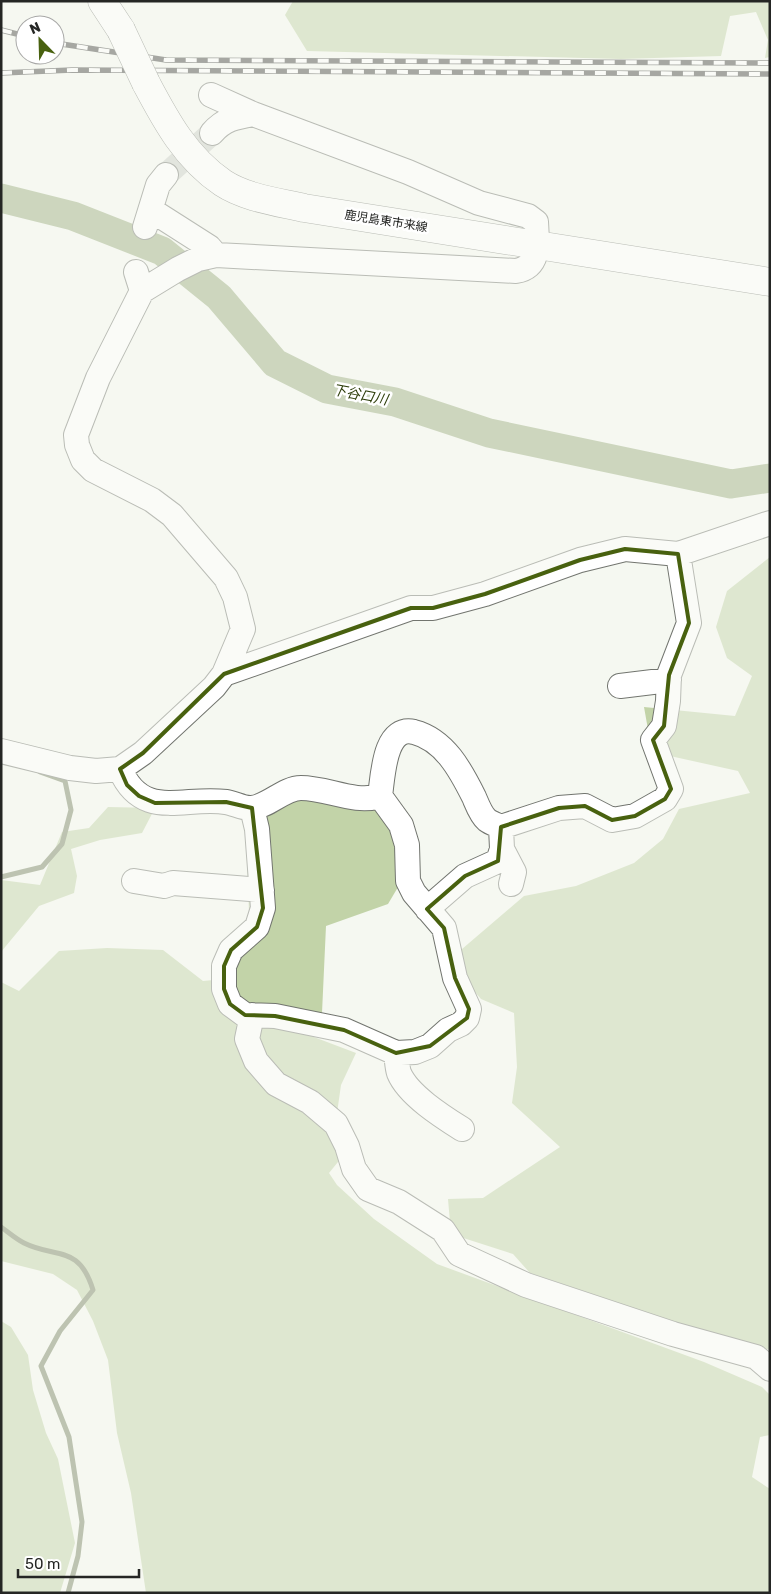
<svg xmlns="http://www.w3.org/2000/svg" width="771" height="1594" font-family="Rubik,'Noto Sans JP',sans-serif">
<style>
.green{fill:#c2d3a8}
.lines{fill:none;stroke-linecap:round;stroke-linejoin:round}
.stream{stroke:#788464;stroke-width:5}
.river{stroke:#9bad80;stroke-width:29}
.minor-tunnel{stroke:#cbcec8;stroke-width:24;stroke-dasharray:24 12;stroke-linecap:butt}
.minor-casing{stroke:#72756f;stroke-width:26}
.major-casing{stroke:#72756f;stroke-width:29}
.minor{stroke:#fff;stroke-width:24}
.major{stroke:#fff;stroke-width:28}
.rail-casing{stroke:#454644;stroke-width:5.5}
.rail{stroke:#fff;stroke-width:4;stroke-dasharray:11;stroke-linecap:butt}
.major-bridge-casing{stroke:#72756f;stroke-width:29;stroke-linecap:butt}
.major-bridge{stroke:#fff;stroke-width:28}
.marked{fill:none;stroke:#48610f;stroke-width:4;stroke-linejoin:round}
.labels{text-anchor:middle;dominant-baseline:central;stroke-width:5;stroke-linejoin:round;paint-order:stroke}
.street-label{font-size:12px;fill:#252624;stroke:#fff}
.water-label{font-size:14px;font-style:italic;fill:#2f3f0c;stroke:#fff}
</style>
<rect width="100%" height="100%" fill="#f5f8f1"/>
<path class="green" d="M293,1H770V57L765,58L768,40L756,12L730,16L721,56L621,59L307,51L285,15Z
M770,557V1350L683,1325L530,1273L513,1254L451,1234L448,1199L483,1198L560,1147L512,1103L517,1067L514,1013L481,999L448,961L524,896L576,886L634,863L663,839L679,809L750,793L738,771L652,752L644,707L735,716L752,676L727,658L716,627L727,591Z
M384,770L407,872L388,904L326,926L322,1013L298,1031L356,1053L341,1085L337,1113L351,1146L329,1173L337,1185L374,1219L437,1264L704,1362L762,1387L770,1395V1435L760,1437L752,1477L770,1489V1593H146L131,1493L117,1433L108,1360L93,1321L77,1290L53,1274L1,1261V982L19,991L59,951L107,948L163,950L203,981L224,979L249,913L247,856L250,814L314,796L372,806Z
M108,807L155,808L142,833L100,840L71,849L77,876L74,893L39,906L1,952V880L40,885L62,832L89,828Z
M1,1321L11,1327L28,1355L33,1390L46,1433L58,1459L75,1543L60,1593H1Z"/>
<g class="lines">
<path class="stream" d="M1,877L42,867L62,844L71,810L65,781L40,772
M1,1227C8,1232 16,1239 24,1243C56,1259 79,1244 93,1290L60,1331L41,1366L69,1437L82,1522L78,1556L68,1593"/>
<path class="river" d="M1,198L73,216L162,251L219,297L275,363L327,389L395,402L489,433L731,484L770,478"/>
<path class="minor-tunnel" d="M166,175L212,133"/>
<defs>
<path id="minor" d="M211,95L253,114
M151,210L209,247L216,255
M145,227L158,185L166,175
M136,272L142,291
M224,674L411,608H433L485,594L580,560L625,549L678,554L770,523
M620,686L669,680
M1,751L70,768L96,771L120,769L143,753L214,687L224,674L243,629L235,597L226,578L172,515L152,500L93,470L83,460L77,445L76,435L98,378L142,291L178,269L198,259L216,255L516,271C541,267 537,241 536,222L528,216L479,203L408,172L253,114C236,117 224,119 212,133
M120,769C142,821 183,796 226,802C234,803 244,809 252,808C269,806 284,788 301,788C328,788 354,804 380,796C383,776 384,725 414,732C445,740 461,771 474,797C477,804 481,815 487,820C491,823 497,825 501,827L559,808L585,806L612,820L635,816L665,799L671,789L653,740L664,726L668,701L669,675L689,623L678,554
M252,808L257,829L263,908L257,927L231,950L224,966V989L230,1004L245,1015L275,1016L344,1030L396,1053L415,1052L430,1046L448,1030L461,1024L467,1018L469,1009L455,978L444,928L414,893L408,881L407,845L401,825L380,796
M502,849L514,872L511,884
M134,881L164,886L173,883L262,890
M427,909L465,876L498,861L502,849L501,827
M252,1015L247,1039L256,1061L276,1084L310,1102L336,1124L347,1146L354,1169L368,1189L399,1202L443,1230L459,1254L526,1285L673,1334L756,1357L770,1369
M396,1053C397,1059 397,1067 399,1073C408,1095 443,1117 462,1129"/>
<path id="major" d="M102,1L121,30
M146,83C166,121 186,158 223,183C246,198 278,202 304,208L770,282"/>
</defs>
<use href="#minor" class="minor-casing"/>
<use href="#major" class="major-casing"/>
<use href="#minor" class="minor"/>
<use href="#major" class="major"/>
<defs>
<path id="rail" d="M1,30L25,36
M55,43L166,60L770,63
M1,73L72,70L770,74"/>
</defs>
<use href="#rail" class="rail-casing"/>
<use href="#rail" class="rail"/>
<defs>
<path id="major-bridge" d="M121,30L146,83"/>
</defs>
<use href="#major-bridge" class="major-bridge-casing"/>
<use href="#major-bridge" class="major-bridge"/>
</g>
<path d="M0 0H771V1594H0ZM625,549L678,554L689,623L669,675L664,726L653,740L671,789L665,799L635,816L612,820L585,806L559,808L501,827L498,861L465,876L427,909L444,928L455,978L469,1009L467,1018L430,1046L396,1053L344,1030L275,1016L245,1015L230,1004L224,989V966L231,950L257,927L263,908L252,808L226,802L155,803L139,796L127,785L120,769L143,753L224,674L411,608H433L485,594L580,560Z" fill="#f5f8f1" fill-opacity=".55" fill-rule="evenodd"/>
<path class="marked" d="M625,549L678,554L689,623L669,675L664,726L653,740L671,789L665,799L635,816L612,820L585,806L559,808L501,827L498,861L465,876L427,909L444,928L455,978L469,1009L467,1018L430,1046L396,1053L344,1030L275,1016L245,1015L230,1004L224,989V966L231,950L257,927L263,908L252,808L226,802L155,803L139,796L127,785L120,769L143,753L224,674L411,608H433L485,594L580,560Z"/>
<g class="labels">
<g class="street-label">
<text transform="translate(386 221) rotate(9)">鹿児島東市来線</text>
</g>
<g class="water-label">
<text transform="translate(360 395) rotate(11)">下谷口川</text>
</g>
</g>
<rect width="771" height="1594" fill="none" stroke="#252624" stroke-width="5"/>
<g transform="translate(40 40) rotate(337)"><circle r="24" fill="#ffffff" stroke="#a8a8a7"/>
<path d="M0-4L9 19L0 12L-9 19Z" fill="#48610f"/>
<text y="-8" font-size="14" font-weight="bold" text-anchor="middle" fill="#252624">N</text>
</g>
<path d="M18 1569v8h121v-8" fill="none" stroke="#252624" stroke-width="2.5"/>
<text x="25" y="1569" font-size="15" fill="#252624" stroke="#ffffff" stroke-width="4" paint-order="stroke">50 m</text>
</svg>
